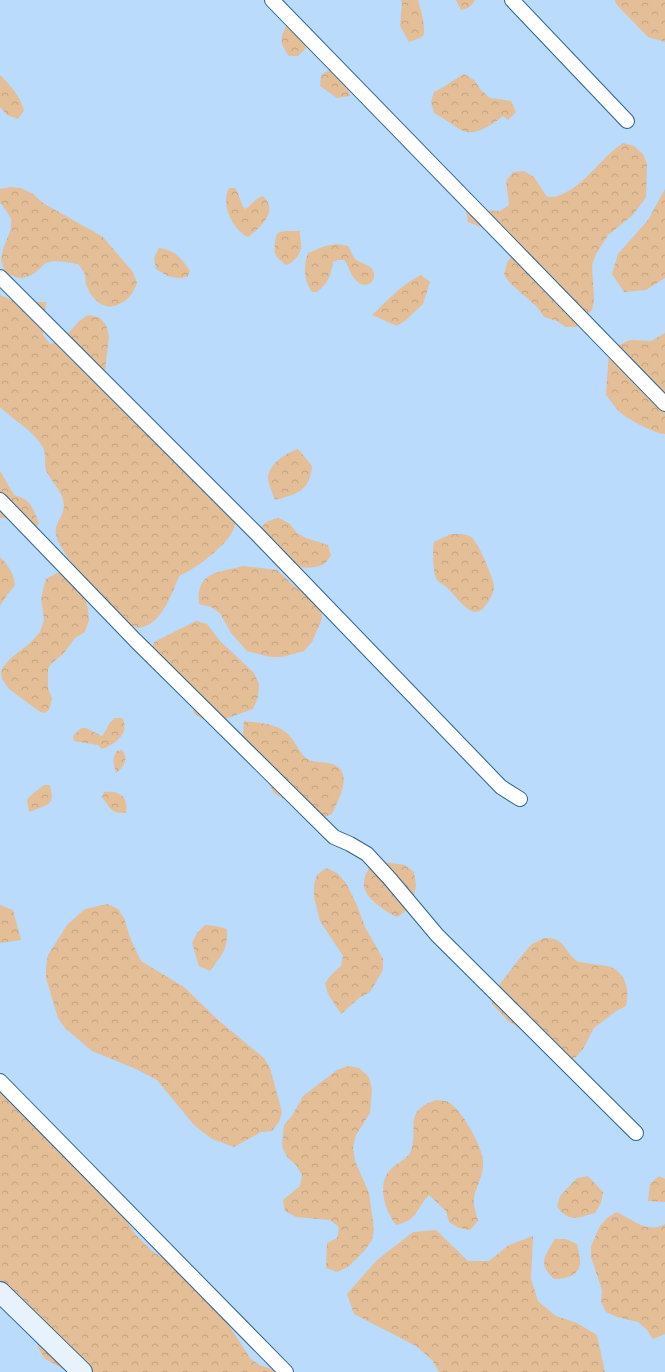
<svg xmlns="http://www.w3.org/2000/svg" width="665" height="1372" font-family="Overpass,sans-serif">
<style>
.forest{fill:url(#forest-crowns)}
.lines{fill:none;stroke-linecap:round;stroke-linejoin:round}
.street-casing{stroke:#2d6290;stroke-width:16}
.secondary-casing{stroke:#2d6290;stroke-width:22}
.street{stroke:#fff;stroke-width:14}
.secondary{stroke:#e7f2fd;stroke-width:20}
</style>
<defs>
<pattern id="forest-crowns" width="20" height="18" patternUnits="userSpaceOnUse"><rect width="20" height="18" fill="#e3be97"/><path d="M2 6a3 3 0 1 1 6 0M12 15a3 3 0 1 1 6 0" fill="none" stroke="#c2a483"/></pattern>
</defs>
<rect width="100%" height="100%" fill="#badbfb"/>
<path class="forest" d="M401,0H418C421,11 425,23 424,35L420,38L409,42L400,26L402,4Z
M456,0H475C472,6 467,9 461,10Z
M615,0H665V42L648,37L616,4Z
M287,25C302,29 305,32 307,47L298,56H289C280,43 279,39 287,25Z
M331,69L347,86L350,96L337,98L320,86L321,75Z
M464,74L474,80L481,90L490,98L511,101L516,112L508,120L503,116C493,124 474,138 461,130C451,124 444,118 434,113L431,102L434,92C445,87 453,80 464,74Z
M0,75C11,86 19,95 24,110L18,119L7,115L0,107Z
M623,143L634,146L643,154L647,164L646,197L633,215L608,235L596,254L592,265L594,300L592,310L577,327H566L557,321L544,317L537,307L511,284L504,275L507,263L514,253L489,230L468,222L466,211L478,210L500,211L509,205L506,181L513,172L524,171L534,177L547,197C551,197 556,197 560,195C586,185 600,158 623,143Z
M10,187L21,188L33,194L43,203L103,237L133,272L137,283C133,294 128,301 117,305C103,311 90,297 86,284C85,280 86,276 84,272C82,269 80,267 78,264C68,263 57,259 46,263C43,264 40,269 37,271C25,281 18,279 5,272L1,260L3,249L11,229V218L0,202V189Z
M229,188H235C240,195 240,203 245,209C252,205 255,198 263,196C279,211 261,227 248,237C233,230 220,204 229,188Z
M665,189V278L646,290L624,292L612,274L618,254L648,220Z
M286,231H300C299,236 302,242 301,248C300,255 293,263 286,265C272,254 274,253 276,235L280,232Z
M337,244L348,246C351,251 352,256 356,260C361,263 369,265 372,269C379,279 368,289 359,283C349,276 351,268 344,260H338L333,262C330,277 329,282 317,292H312C304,281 303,266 308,253L325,246Z
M159,248C175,250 181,258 190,271L188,276C175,281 167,276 156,269L154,258Z
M421,275L430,282L423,304L406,320L397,326L372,315C388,300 401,285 421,275Z
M0,295L23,305L34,302H46L43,335L50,344L63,339L79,321L88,315L99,317L106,325L109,336L105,371L108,382L133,404L143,410L163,441L232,512C233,516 235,521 235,524C234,541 194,570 179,576C173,591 165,614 150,624C147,626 142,627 139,628L128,624C111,608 59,556 56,534C54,526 61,519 63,511C68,495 51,483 46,470C44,463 47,454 42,446C35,432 12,419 0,407Z
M665,333V434C653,433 632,421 622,414C616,409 611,401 606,395L609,350L630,340L651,341Z
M298,449L312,466C310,491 297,494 275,500C273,494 269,486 268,479C268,464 286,453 298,449Z
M0,471L14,495C32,500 32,507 39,523L36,528L25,532L7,518H0Z
M279,518L290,524L297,533L306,538L328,545L331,556C328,559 326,563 322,565C301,574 278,559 260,550C261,531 257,522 279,518Z
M451,534C458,534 465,533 471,537C478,541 493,578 494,586C494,593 489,601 485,606C483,609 480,612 475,612C465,611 453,592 445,586C442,584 438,582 436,578C433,570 432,550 434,542Z
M0,557C8,565 14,574 15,585L7,595L0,606Z
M243,566L277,570L294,586L321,607L322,619L312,642L304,651L282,657H271L247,651L231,633L220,613L211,607L199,604C196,571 218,573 243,566Z
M57,573H63L82,587L88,609L89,620L85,632L75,638L64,653L51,664L48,669V688L52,699L49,710L45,713L40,712L9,689L2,679L1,672L3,667L11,658L30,643L40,632L44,620L41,598L46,579Z
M196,621L207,624L220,641L254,673L259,684L258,697L253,709L222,720L202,719L193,712L194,704L150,653L154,642Z
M115,718H122C131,732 115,745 102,749L98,745L74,741L73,736L81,728H86L102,736C108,729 108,722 115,718Z
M244,721C259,723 277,723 288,734C296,741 299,755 309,760C319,764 334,760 341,770C349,783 337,802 332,814L322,818L294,805L274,793L263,773L242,744Z
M122,750C129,759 124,767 116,773C114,764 111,759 117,751Z
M44,785H50L52,796L51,801L47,805L29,812L27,800L30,796Z
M104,792C120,790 129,797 126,813C111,814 110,808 102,797Z
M382,862L405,865L414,872L416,885L412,907L397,917C387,912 365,899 364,886C363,878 367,872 371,865Z
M326,868L337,873L346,883L357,905L365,927L383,959V970L370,992L359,998L341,1014L328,994L325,983L332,974L341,966L343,956L320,921L314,897V885L317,875Z
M107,904L118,909L124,918L131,940L141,961L184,987L218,1020L264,1058L270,1068L282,1112L279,1122L272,1131L261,1132L234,1147L212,1139L194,1125L157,1080L136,1069L92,1051L65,1028L58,1018L46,978V966L48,955L67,925L85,909Z
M0,905L13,910L21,940L0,943Z
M205,925L216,926L227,929C228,951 222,954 210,971L199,966L192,943L197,933Z
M544,938C567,938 562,950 577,961C581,963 588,963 592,964C599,965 608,965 613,968C628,977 629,992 626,1006L616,1011L594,1028L583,1049L575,1058L564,1060L527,1033L508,1021L492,1004L493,993L523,954L532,944Z
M348,1066L359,1068L369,1077L372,1089L370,1113L356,1135L353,1147L355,1161L369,1193L374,1229L372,1240L365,1250L348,1267L337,1272L326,1268L327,1243L337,1238L339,1227L330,1220L296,1217L285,1211L283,1200L300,1186L302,1175L296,1165L288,1158L282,1147L284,1125L292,1116L303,1096L337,1070Z
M0,1087L5,1091L14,1107L106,1188L135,1234L152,1251L184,1271L217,1307L250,1358L259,1365L281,1372H69L45,1359L39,1349L31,1326L4,1284L0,1282Z
M436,1100C440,1101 445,1100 448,1102C461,1108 482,1146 483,1161C484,1174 477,1185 474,1197C473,1205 476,1213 478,1221L470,1230L459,1228L449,1222L446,1211L429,1195C415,1209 419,1220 396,1225C385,1211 376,1184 391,1169C396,1163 406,1160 410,1153C420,1129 401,1112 436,1100Z
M588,1176L603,1192L601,1203L595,1213C577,1218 570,1223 557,1207L560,1196L577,1178Z
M659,1176L665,1179V1202L648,1201L650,1184Z
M617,1212C633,1220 647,1234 665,1224V1334L653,1339L647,1330L638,1322L617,1317L606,1312L601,1302L602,1290L591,1257V1246L600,1226L607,1218Z
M436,1230L468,1261H489L509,1245L533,1236L531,1279L538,1301L556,1316L577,1323L597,1335L605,1372H439L432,1360L416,1346L354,1314L347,1294L377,1260L413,1232Z
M555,1239H566L577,1244C578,1250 581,1258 580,1264C578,1277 564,1279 554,1279C537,1263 545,1256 555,1239Z"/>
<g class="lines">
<defs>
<path id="street" d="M272,0L665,404
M512,0L627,121
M0,277L255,532L501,787L520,799
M0,500L135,640L334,837L350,844L367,854L390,879L437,935L636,1133
M0,1081L286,1372"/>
<path id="secondary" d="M0,1292L82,1372"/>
</defs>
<use href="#street" class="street-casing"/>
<use href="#secondary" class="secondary-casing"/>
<use href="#street" class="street"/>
<use href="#secondary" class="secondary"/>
</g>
</svg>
